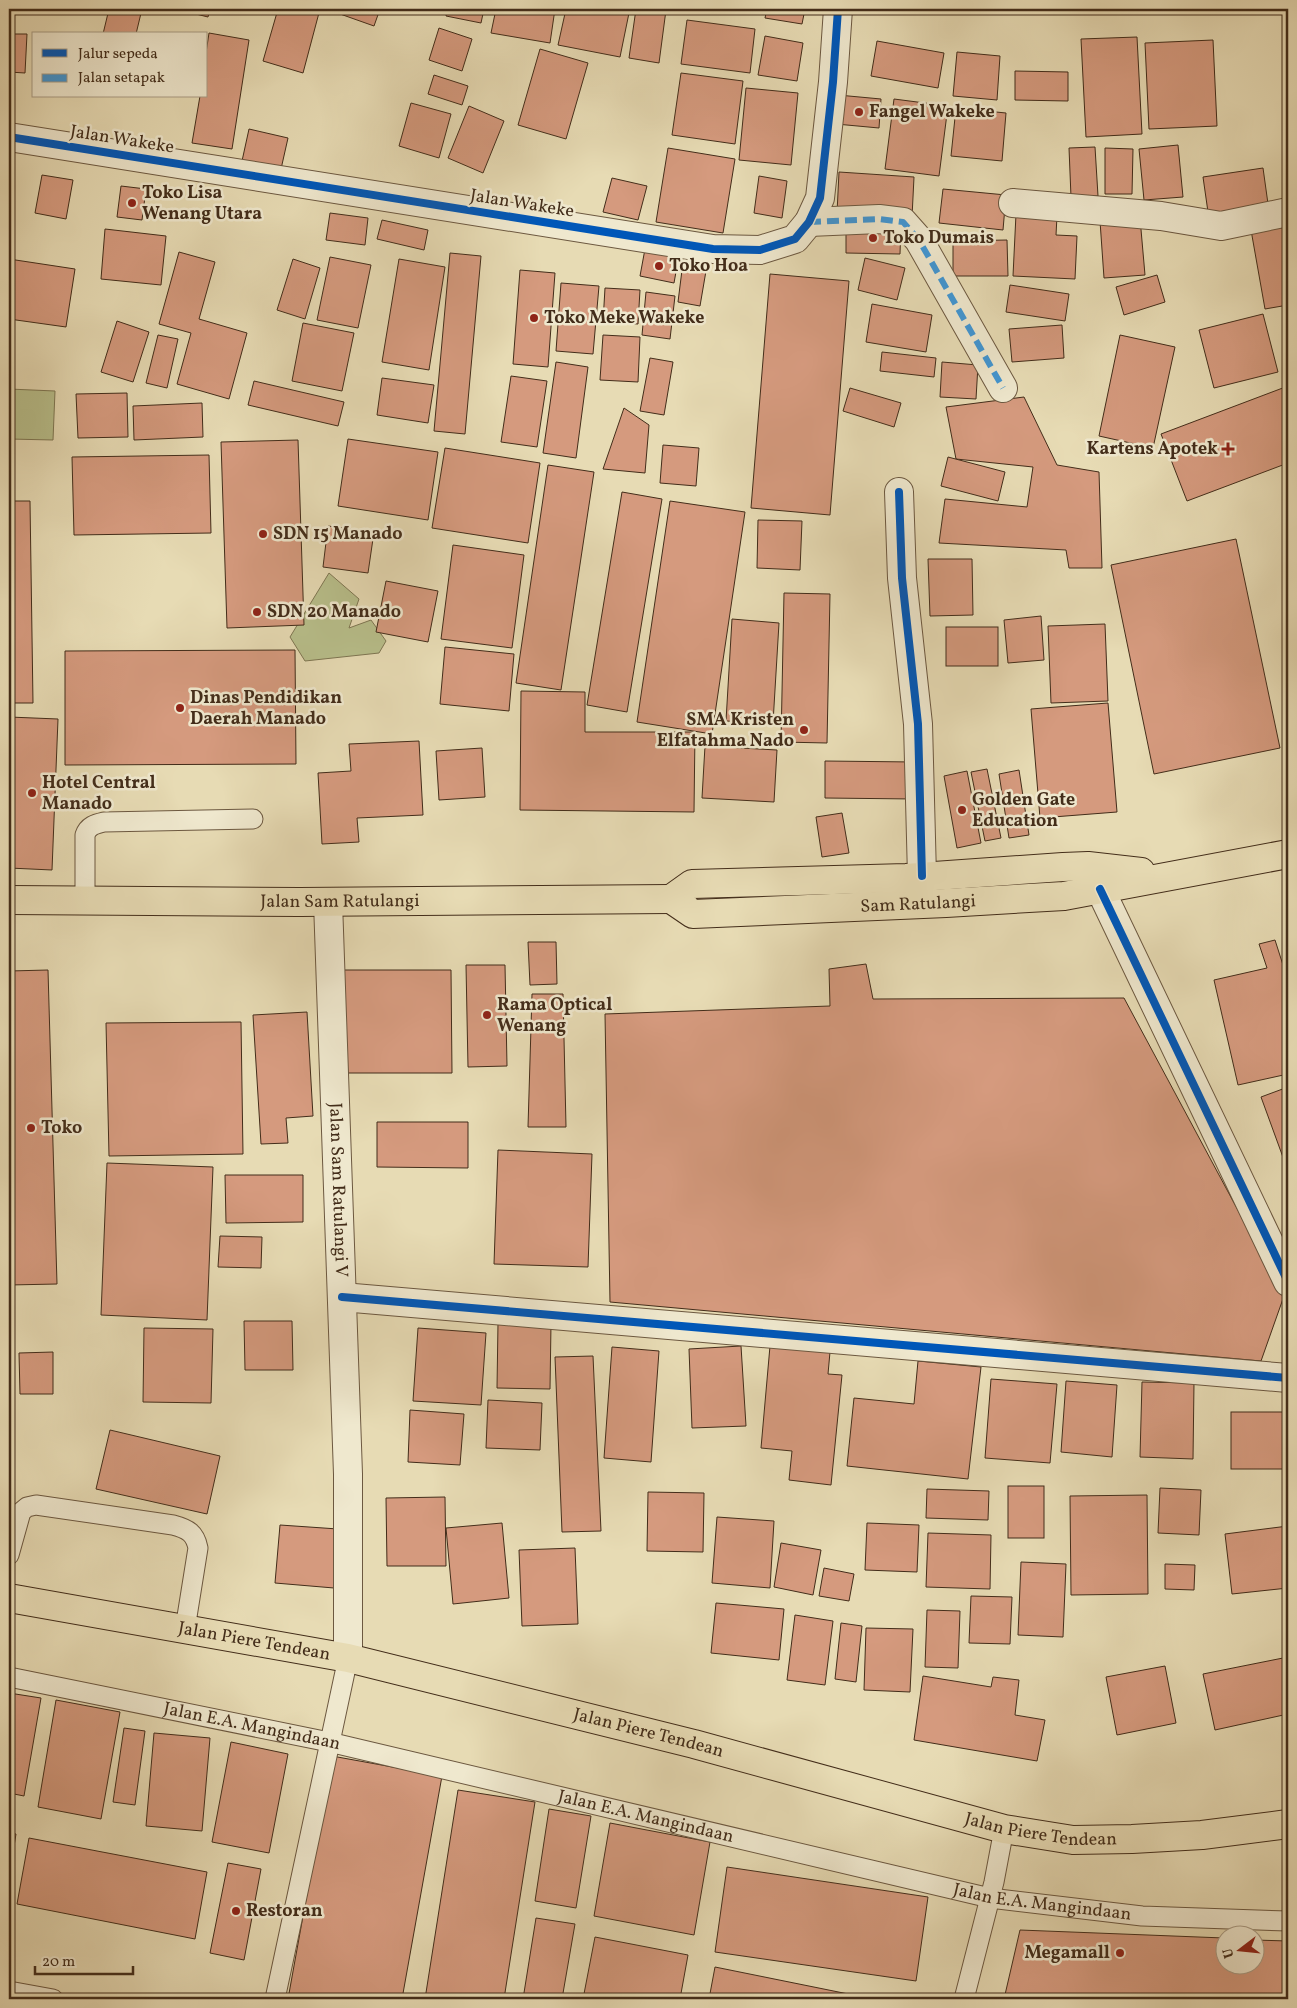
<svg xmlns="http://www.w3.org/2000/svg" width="1297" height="2008" viewBox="0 0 1297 2008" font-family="Vollkorn,serif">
<rect width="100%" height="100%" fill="#e7dbb4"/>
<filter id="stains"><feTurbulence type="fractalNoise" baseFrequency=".004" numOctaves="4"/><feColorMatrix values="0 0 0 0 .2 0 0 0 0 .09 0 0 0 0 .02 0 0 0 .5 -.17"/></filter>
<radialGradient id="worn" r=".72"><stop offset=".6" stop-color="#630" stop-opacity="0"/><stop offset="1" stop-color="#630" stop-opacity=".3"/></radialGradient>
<g fill="#b8bf8b" stroke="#7e7652">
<polygon points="9,389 55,391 53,440 9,439"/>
<polygon points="329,573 359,599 349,628 371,620 386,641 379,653 305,661 290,637"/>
</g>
<g fill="#d59a7e" stroke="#432d1a">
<polygon points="109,9 142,9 136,34 103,34"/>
<polygon points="176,9 210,9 208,17"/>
<polygon points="278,9 320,9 303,73 263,61"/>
<polygon points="326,9 380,9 374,26"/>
<polygon points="447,9 484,9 481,23 446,16"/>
<polygon points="496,9 555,9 550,43 491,33"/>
<polygon points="566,9 608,9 629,13 620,57 558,45"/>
<polygon points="636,9 666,10 659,63 629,58"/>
<polygon points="666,9 700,9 700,13"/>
<polygon points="767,9 805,9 802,24 765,18"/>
<polygon points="935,9 1001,9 1001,13"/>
<polygon points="687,20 755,29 750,73 681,64"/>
<polygon points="439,28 472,39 462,71 429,60"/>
<polygon points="209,33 249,40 232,149 192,143 200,96 206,96 206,53"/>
<polygon points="9,34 27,34 25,73 9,72"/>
<polygon points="765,36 803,43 797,81 758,75"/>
<polygon points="1137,37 1142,134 1086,137 1081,39"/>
<polygon points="1213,40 1217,126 1149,129 1145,43"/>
<polygon points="877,41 944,53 938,88 871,76"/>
<polygon points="540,49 588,63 566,139 518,125"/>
<polygon points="957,52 1000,56 997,100 953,96"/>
<polygon points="1015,71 1068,72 1068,101 1015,100"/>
<polygon points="681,73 743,81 735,144 672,135"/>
<polygon points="434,75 468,86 462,105 428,94"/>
<polygon points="746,88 798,93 791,165 739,160"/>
<polygon points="838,95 881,99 879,128 836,124"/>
<polygon points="894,99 948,106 939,176 885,169"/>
<polygon points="411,103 451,114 439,158 399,146"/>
<polygon points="469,106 504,121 483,173 448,158"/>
<polygon points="956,108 1006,113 1002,161 951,156"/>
<polygon points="249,129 288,138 281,169 242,161"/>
<polygon points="1178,145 1183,197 1144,200 1139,149"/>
<polygon points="1095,147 1098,196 1071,197 1069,148"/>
<polygon points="668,148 735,159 723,233 656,222"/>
<polygon points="1105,148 1133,149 1132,194 1105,194"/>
<polygon points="1263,168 1269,211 1209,219 1203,177"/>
<polygon points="839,172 914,177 912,217 837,213"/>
<polygon points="42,175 73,180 66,219 35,213"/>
<polygon points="759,176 787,181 782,218 754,213"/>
<polygon points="612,178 647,186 638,220 603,212"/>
<polygon points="121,186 146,189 142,220 117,217"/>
<polygon points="943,189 1006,195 1003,230 939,223"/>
<polygon points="330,213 368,218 365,245 326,240"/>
<polygon points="1016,214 1057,216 1056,235 1077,236 1075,279 1013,276"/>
<polygon points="1140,218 1145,275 1104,278 1100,221"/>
<polygon points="382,220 428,230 424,250 377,239"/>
<polygon points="846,223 901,224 900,254 846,253"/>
<polygon points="1287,223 1288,305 1265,309 1251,230"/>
<polygon points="105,229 166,236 161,285 101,279"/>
<polygon points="1007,240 1008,276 953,276 953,241"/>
<polygon points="645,249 679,255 674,283 640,276"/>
<polygon points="179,252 215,262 199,319 247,333 229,399 177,384 191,333 159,324"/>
<polygon points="450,253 481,256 465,434 434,431"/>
<polygon points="330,257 371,265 358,328 317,320"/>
<polygon points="865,258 905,268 897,300 858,290"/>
<polygon points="9,259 75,269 66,327 9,319"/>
<polygon points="293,259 320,268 305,319 277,310"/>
<polygon points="399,259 445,267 429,370 382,362"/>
<polygon points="683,262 707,265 700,306 678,302"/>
<polygon points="520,270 555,273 548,367 513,364"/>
<polygon points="770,274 849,281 830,515 751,508"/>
<polygon points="1157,275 1165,302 1124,315 1116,287"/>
<polygon points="561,283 599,286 593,354 556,351"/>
<polygon points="1010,285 1069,294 1065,321 1006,312"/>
<polygon points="605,288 640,290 638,324 603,322"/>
<polygon points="646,292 675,296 670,339 642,335"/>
<polygon points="872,304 932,315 926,352 866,342"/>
<polygon points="1263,314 1278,372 1214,388 1199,330"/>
<polygon points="117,321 149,332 133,382 101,372"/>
<polygon points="303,323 354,333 342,391 292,381"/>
<polygon points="1062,325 1064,358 1012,362 1009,329"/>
<polygon points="158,335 178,339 167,388 146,383"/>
<polygon points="603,335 640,337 638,382 600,380"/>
<polygon points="1120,335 1175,347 1153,448 1099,436"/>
<polygon points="882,352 936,358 934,377 880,371"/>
<polygon points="650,358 673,362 664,415 640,411"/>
<polygon points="556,362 588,367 576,458 543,453"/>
<polygon points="942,362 978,365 976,399 940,397"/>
<polygon points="511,376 547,381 537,447 501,442"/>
<polygon points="382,378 434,385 428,423 377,415"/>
<polygon points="254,381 344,402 338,426 248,405"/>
<polygon points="1288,386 1288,463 1187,501 1161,434"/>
<polygon points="850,388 901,403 894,427 843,411"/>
<polygon points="127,393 128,437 78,438 76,394"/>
<polygon points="1024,397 1057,465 1099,472 1102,568 1069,568 1066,550 939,543 945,499 1027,507 1033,467 956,459 946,407"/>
<polygon points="202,403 203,437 134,440 133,406"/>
<polygon points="624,408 649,425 645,473 603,469"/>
<polygon points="348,439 438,452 428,520 338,506"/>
<polygon points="298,440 304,625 227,628 221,442"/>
<polygon points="663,445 699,448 696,486 660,483"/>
<polygon points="445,448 540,463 528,543 432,528"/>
<polygon points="209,455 211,533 74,535 72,457"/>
<polygon points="948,457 1005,472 998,501 941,486"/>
<polygon points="548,465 594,472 561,690 516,683"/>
<polygon points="622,492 662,499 627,712 587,705"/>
<polygon points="9,501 30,501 33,703 9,703"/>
<polygon points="670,501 745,512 712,734 637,722"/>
<polygon points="758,520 802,521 800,570 757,568"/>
<polygon points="328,526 374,532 368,573 323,567"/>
<polygon points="1236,539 1280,748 1154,774 1111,565"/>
<polygon points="453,545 524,555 512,648 441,639"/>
<polygon points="928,559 972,559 973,615 930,616"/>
<polygon points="386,581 438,591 428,642 376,632"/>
<polygon points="784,593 830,594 827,743 781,742"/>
<polygon points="1041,616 1044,660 1008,663 1004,620"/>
<polygon points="732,619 779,623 773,723 726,721"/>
<polygon points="1105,624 1108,701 1051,703 1048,626"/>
<rect x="946" y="627" width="52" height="39"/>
<polygon points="445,647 514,654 509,711 440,704"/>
<polygon points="295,650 296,764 65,765 65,651"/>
<polygon points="521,691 585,692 585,732 695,732 694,812 520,810"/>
<polygon points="1108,703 1117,812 1040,818 1031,709"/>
<polygon points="9,717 58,719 52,870 9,868"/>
<polygon points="419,741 423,815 357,818 359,842 322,844 318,773 351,771 349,744"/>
<polygon points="705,746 777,750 774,802 702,798"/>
<polygon points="482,748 485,797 439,800 436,751"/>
<polygon points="825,761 914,762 914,799 825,798"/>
<polygon points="987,769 1001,838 985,841 971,772"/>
<polygon points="1019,770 1029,835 1009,838 999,774"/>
<polygon points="967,771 981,843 957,848 944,776"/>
<polygon points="842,813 849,853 822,857 816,817"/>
<polygon points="1275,940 1283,965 1288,963 1288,1074 1238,1085 1214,980 1267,968 1259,944"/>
<polygon points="528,942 556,942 557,984 530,985"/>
<polygon points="866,964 873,999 1124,998 1284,1296 1261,1361 610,1302 605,1014 830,1006 829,969"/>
<polygon points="466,965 505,965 507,1066 468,1067"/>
<polygon points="48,970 57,1284 9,1285 9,971"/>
<polygon points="344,970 451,970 452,1073 345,1073"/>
<polygon points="532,994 563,994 566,1127 528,1127"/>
<polygon points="307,1012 313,1116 286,1118 288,1143 261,1144 253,1015"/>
<polygon points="241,1022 243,1154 109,1156 106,1023"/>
<polygon points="1288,1087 1288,1171 1261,1097"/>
<polygon points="377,1122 468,1122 468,1168 377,1167"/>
<polygon points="498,1150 592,1154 588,1267 494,1264"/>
<polygon points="107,1163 213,1167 207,1320 101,1315"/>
<polygon points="225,1175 303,1175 303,1222 226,1223"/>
<polygon points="220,1236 262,1237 261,1268 218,1267"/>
<polygon points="244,1321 292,1321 293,1370 245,1370"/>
<polygon points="498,1323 551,1324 550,1389 497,1388"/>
<polygon points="144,1328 213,1329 211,1403 143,1402"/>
<polygon points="418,1328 486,1333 481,1405 413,1401"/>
<polygon points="741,1346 746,1426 692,1428 689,1349"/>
<polygon points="770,1346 830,1352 828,1374 842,1375 831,1485 789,1480 792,1451 761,1448"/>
<polygon points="612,1347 659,1351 651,1462 604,1458"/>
<polygon points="53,1352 53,1394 20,1394 19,1353"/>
<polygon points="593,1356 601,1531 562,1532 555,1357"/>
<polygon points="918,1361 981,1367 968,1479 847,1466 854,1398 914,1404"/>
<polygon points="991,1379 1057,1384 1050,1463 985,1458"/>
<polygon points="1066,1381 1117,1385 1112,1457 1061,1452"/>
<polygon points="1142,1382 1194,1383 1193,1459 1140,1457"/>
<polygon points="488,1400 542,1403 540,1450 486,1448"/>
<polygon points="410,1410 464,1414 460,1465 408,1462"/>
<rect x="1231" y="1412" width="57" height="57"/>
<polygon points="110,1430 220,1456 207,1514 96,1489"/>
<rect x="1008" y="1486" width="36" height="52"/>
<polygon points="1160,1488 1201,1490 1199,1535 1158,1533"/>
<polygon points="927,1489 989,1491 988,1520 926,1518"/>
<polygon points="648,1492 704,1493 703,1552 647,1551"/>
<polygon points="1147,1495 1148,1594 1071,1595 1070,1496"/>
<polygon points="445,1497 446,1566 387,1566 386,1498"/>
<polygon points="717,1517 774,1521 770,1588 712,1583"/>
<polygon points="502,1523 509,1598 453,1604 446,1528"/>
<polygon points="867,1523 919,1525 917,1572 865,1570"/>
<polygon points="280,1525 338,1529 334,1588 275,1583"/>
<polygon points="1288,1526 1288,1588 1232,1594 1225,1534"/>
<polygon points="928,1533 991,1535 990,1589 926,1587"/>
<polygon points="781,1543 821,1550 813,1595 774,1587"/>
<polygon points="575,1548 578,1624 522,1626 519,1550"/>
<polygon points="1021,1562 1066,1564 1063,1637 1018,1635"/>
<polygon points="1165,1564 1195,1565 1194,1590 1165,1589"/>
<polygon points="824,1568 854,1574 849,1601 819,1596"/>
<polygon points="971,1596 1012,1597 1010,1644 969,1643"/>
<polygon points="716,1603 784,1609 779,1660 711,1653"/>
<polygon points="927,1610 960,1611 958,1668 925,1667"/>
<polygon points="795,1615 833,1621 825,1685 787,1680"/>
<polygon points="841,1623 862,1626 856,1682 835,1679"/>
<polygon points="866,1628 913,1629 910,1692 864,1690"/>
<polygon points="1283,1658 1288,1682 1288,1714 1215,1730 1203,1674"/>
<polygon points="1165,1666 1176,1723 1117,1735 1106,1677"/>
<polygon points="923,1676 991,1687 993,1677 1019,1680 1015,1715 1045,1720 1037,1761 914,1740"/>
<polygon points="9,1693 41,1698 24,1796 9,1793"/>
<polygon points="56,1700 120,1712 101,1819 38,1807"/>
<polygon points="124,1728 145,1731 135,1805 113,1802"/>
<polygon points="154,1733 210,1738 202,1831 146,1826"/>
<polygon points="231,1742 288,1754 269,1853 212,1842"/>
<polygon points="332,1756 442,1776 402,1999 288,1999"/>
<polygon points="458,1790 535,1802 504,1999 425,1999"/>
<polygon points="549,1809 591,1816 576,1908 535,1901"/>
<polygon points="610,1823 710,1842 694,1935 594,1916"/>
<polygon points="9,1833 16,1834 9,1877"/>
<polygon points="29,1838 207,1872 195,1939 17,1904"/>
<polygon points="228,1863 261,1869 244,1960 210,1953"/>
<polygon points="727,1867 928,1897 916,1981 715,1952"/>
<polygon points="536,1918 575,1924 562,1999 523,1999"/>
<polygon points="1020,1930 1224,1938 1224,1966 1254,1966 1254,1940 1288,1941 1288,1999 1004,1999"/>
<polygon points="595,1937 688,1955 680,1999 583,1999"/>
<polygon points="715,1967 873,1999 709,1999"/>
</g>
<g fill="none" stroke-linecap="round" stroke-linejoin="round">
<g stroke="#6c5840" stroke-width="21">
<g id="service">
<path d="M85,901V835C88,826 95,824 104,822L253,819"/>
<path d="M9,1555L21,1512L27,1507L36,1505L173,1525C188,1529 195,1533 198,1548L185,1629"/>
<path id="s1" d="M9,1677L329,1742L990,1898L1142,1916L1288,1921"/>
<polyline points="9,1991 53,1999"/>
<polyline points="275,1999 348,1658"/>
<polyline points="964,1999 994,1882 1004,1829"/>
</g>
</g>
<g stroke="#6c5840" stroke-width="30">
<g id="minor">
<polyline points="9,137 713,249 760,250 795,239 809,222 820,198 833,82 838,9"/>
<polyline points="1013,203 1161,216 1221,226 1288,212"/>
<polyline points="809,222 879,219 903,222 919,240 1003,388"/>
<polyline points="899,492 902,578 918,724 922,876"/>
<polyline points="1100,889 1288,1282"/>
<path id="s2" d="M328,902L348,1474V1658"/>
<polyline points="342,1297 1288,1378"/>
</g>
</g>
<g stroke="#432d1a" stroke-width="30">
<g id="primary">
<path id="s3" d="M671,899L693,914L946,903L1064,896L1288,854"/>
<polyline points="671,899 692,884 906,878 1063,867 1088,866 1141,872"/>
<path id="s4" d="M9,900L300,902L671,899"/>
</g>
</g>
<g stroke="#432d1a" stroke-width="30">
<g id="trunk">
<path id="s5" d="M9,1598L348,1658L694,1744L1004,1829L1073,1840L1132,1839L1202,1835L1288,1824"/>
</g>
</g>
<use href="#service" stroke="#efe8ce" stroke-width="19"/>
<use href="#minor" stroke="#efe8ce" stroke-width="28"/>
<use href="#primary" stroke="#e7dbb4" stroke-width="28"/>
<use href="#trunk" stroke="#e7dbb4" stroke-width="28"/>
<polyline stroke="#4096d4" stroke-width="6" stroke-dasharray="12 6" stroke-linecap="butt" points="809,222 879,219 903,222 919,240 1003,388"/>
<g stroke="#efe8ce" stroke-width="11">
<g id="cycleway">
<polyline points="9,137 713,249 760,250 795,239 809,222 820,198 833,82 838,9"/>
<polyline points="899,492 902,578 918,724 922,876"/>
<polyline points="1100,889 1288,1282"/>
<polyline points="342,1297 1288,1378"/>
</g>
</g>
<use href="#cycleway" stroke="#0057b8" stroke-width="8"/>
</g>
<g fill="#8f2418" stroke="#efe8ce" stroke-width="2">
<circle cx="859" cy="112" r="5"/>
<circle cx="132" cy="203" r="5"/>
<circle cx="873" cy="238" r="5"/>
<circle cx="659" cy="266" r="5"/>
<circle cx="534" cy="318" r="5"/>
<path d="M1225.5 441.5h5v5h5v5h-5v5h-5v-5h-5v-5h5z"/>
<circle cx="263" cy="534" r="5"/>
<circle cx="257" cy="612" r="5"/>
<circle cx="180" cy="708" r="5"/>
<circle cx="804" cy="730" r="5"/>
<circle cx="32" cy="793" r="5"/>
<circle cx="962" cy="810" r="5"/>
<circle cx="487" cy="1015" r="5"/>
<circle cx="31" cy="1128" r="5"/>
<circle cx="236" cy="1911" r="5"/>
<circle cx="1120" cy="1953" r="5"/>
</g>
<g text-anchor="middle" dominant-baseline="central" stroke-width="5" stroke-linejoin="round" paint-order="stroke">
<g font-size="18" font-weight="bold" fill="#432d1a" stroke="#efe8ce" text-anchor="start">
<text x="869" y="112">Fangel Wakeke</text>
<text x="142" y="193">Toko Lisa<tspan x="142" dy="21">Wenang Utara</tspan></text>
<text x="883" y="238">Toko Dumais</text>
<text x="669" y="266">Toko Hoa</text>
<text x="544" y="318">Toko Meke Wakeke</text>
<text x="1218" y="449" text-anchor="end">Kartens Apotek</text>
<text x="273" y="534">SDN 15 Manado</text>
<text x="267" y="612">SDN 20 Manado</text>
<text x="190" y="698">Dinas Pendidikan<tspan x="190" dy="21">Daerah Manado</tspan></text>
<text x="794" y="720" text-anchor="end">SMA Kristen<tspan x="794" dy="21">Elfatahma Nado</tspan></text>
<text x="42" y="783">Hotel Central<tspan x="42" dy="21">Manado</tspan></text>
<text x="972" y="800">Golden Gate<tspan x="972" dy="21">Education</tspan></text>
<text x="497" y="1005">Rama Optical<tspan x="497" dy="21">Wenang</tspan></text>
<text x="41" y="1128">Toko</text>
<text x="246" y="1911">Restoran</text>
<text x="1110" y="1953" text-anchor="end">Megamall</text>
</g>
<g font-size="18" fill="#432d1a" stroke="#efe8ce">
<text transform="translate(122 140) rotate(9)">Jalan Wakeke</text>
<text transform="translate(522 204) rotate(9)">Jalan Wakeke</text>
<text stroke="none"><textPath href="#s4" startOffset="331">Jalan Sam Ratulangi</textPath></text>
<text stroke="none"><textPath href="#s3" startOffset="252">Sam Ratulangi</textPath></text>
<text stroke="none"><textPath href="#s2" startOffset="288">Jalan Sam Ratulangi V</textPath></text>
<text stroke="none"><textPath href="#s5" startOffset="249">Jalan Piere Tendean</textPath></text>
<text stroke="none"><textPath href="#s1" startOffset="248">Jalan E.A. Mangindaan</textPath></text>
<text stroke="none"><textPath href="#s5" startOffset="654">Jalan Piere Tendean</textPath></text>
<text stroke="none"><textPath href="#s1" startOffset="652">Jalan E.A. Mangindaan</textPath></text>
<text stroke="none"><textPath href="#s5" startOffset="1059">Jalan Piere Tendean</textPath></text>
<text stroke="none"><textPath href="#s1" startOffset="1058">Jalan E.A. Mangindaan</textPath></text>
</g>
</g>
<rect width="1297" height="2008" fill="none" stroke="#e7dbb4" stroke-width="30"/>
<rect x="10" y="10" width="1277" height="1988" fill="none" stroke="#432d1a" stroke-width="2.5"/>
<rect x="15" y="15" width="1267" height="1978" fill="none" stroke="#432d1a"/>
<rect x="32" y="32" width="175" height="65" fill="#efe8ce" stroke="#aa9d86"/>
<rect x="42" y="49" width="25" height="8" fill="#0057b8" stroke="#aa9d86"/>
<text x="78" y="58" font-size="15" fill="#432d1a">Jalur sepeda</text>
<rect x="42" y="74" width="25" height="8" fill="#4096d4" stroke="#aa9d86"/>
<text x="78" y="82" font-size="15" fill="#432d1a">Jalan setapak</text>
<g transform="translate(1240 1950) rotate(254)"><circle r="24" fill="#efe8ce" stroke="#aa9d86"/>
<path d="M0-4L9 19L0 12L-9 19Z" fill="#8f2418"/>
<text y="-8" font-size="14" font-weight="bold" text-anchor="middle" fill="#432d1a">U</text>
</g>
<path d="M35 1966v8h98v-8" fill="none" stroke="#432d1a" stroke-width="2.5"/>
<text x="42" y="1966" font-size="15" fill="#432d1a" stroke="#efe8ce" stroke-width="4" paint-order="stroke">20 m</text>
<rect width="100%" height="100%" filter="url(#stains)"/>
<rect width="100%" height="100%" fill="url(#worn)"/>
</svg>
